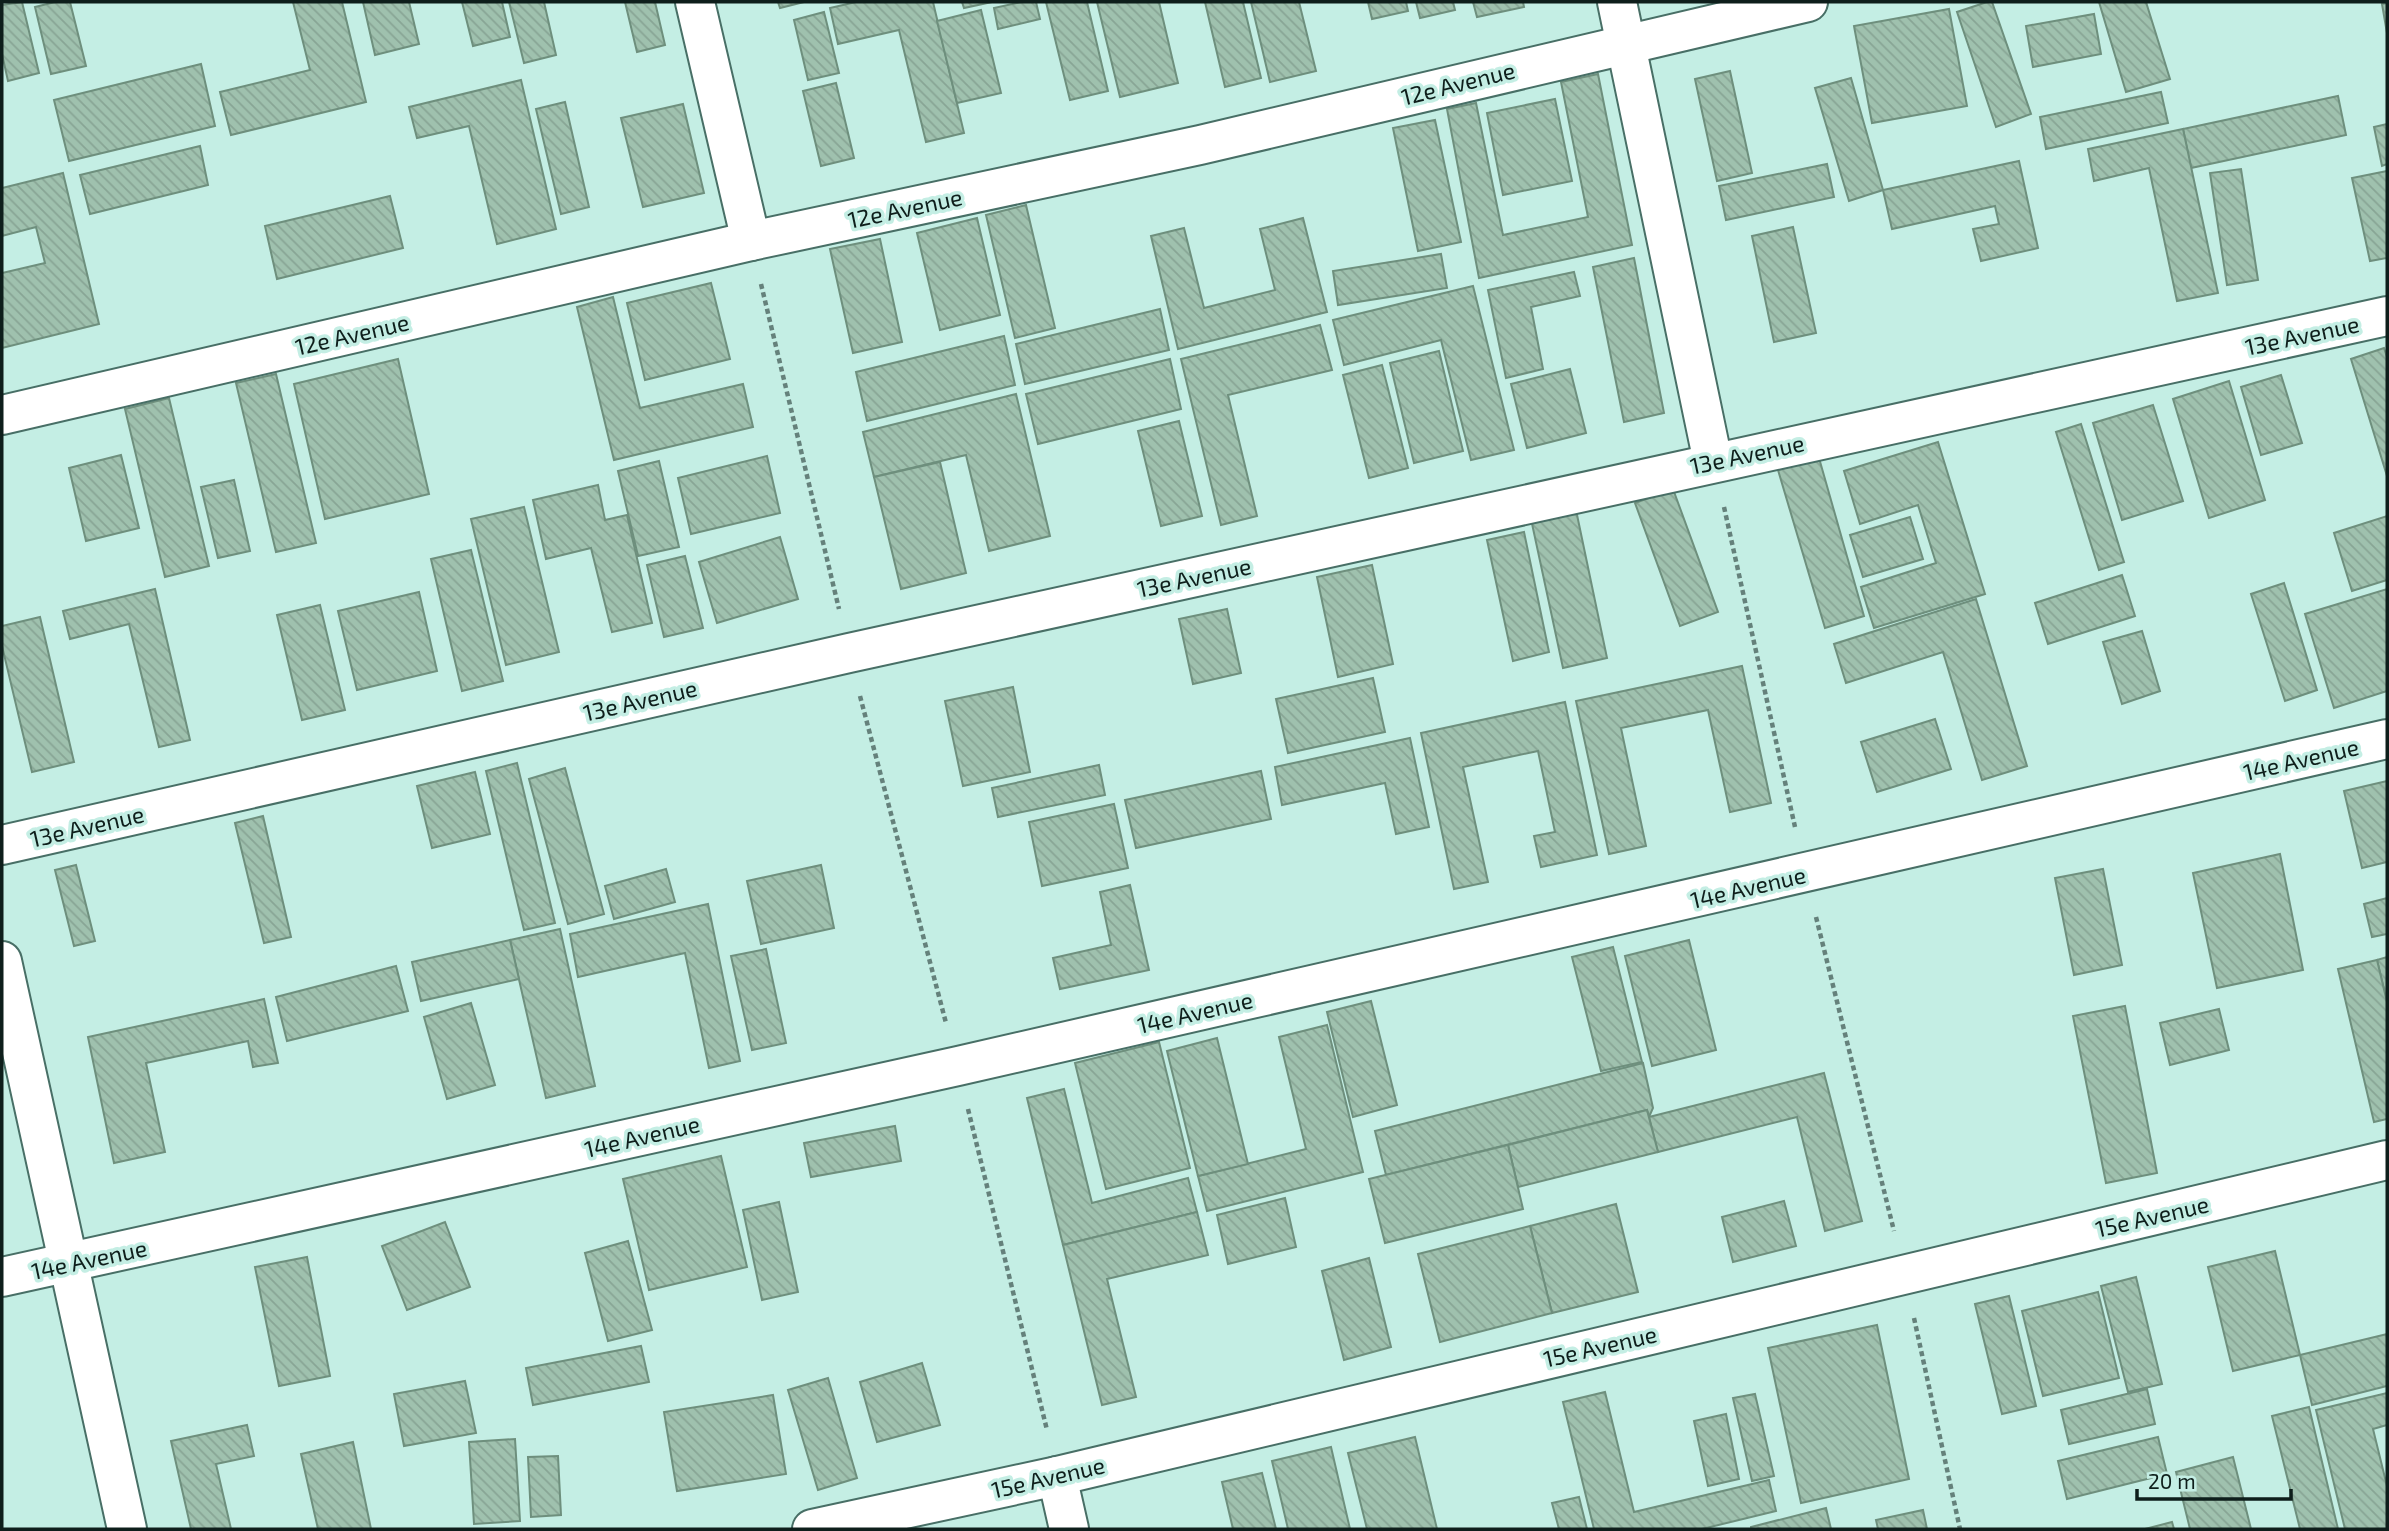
<svg xmlns="http://www.w3.org/2000/svg" width="2389" height="1531" viewBox="0 0 2389 1531" font-family="'Exo 2',sans-serif">
<defs>
<pattern id="building-back-hatch" width="6" height="6" patternUnits="userSpaceOnUse" patternTransform="scale(1.75)"><rect width="6" height="6" fill="#9fc1ae"/><path d="M-1 5l2 2M0 0l6 6M5-1l2 2" fill="none" stroke="#88a595"/></pattern>
</defs>
<rect width="100%" height="100%" fill="#c4eee4"/>
<g fill="url(#building-back-hatch)" stroke="#6e8f7d" stroke-width="2">
<polygon points="22,2 39,73 8,81 2,54 2,5"/>
<polygon points="55,2 70,2 86,66 51,74 35,7"/>
<polygon points="293,2 342,2 366,102 231,135 220,92 310,70"/>
<polygon points="363,2 409,2 419,44 375,55"/>
<polygon points="462,2 502,2 510,37 473,46"/>
<polygon points="509,2 544,2 556,55 524,63"/>
<polygon points="625,2 655,2 665,45 637,52"/>
<polygon points="778,2 804,2 780,8"/>
<polygon points="856,2 933,2 964,133 926,142 899,30 838,44 830,8"/>
<polygon points="962,2 992,2 964,8"/>
<polygon points="1021,2 1036,2 1040,19 998,29 994,8"/>
<polygon points="1046,2 1087,2 1108,91 1070,100"/>
<polygon points="1097,2 1159,2 1178,83 1120,97"/>
<polygon points="1205,2 1243,2 1261,78 1225,87"/>
<polygon points="1251,2 1299,2 1316,71 1270,82"/>
<polygon points="1368,2 1406,2 1408,11 1372,19"/>
<polygon points="1416,2 1453,2 1455,10 1420,18"/>
<polygon points="1473,2 1523,2 1524,7 1477,17"/>
<polygon points="1987,2 1992,2 2031,114 1996,127 1957,12"/>
<polygon points="2099,2 2146,2 2170,79 2126,92"/>
<polygon points="2387,3 2387,33 2382,4"/>
<polygon points="1949,9 1967,106 1872,123 1854,26"/>
<polygon points="981,10 1001,93 957,103 937,21"/>
<polygon points="824,12 839,73 808,80 794,20"/>
<polygon points="2094,14 2101,54 2033,67 2026,26"/>
<polygon points="201,64 215,126 69,161 54,100"/>
<polygon points="1730,71 1752,173 1717,181 1695,79"/>
<polygon points="1598,74 1632,245 1479,278 1447,109 1476,103 1503,235 1588,217 1561,82"/>
<polygon points="1851,78 1883,190 1849,201 1815,88"/>
<polygon points="521,80 556,229 497,244 469,126 417,138 409,107"/>
<polygon points="836,83 854,158 821,166 803,91"/>
<polygon points="2161,92 2168,123 2046,149 2040,117"/>
<polygon points="2338,96 2346,135 2191,168 2183,129"/>
<polygon points="1555,99 1572,181 1503,195 1487,113"/>
<polygon points="565,102 589,207 561,214 536,109"/>
<polygon points="683,104 704,193 643,207 621,118"/>
<polygon points="1435,120 1461,242 1418,251 1393,128"/>
<polygon points="2387,124 2387,164 2382,166 2374,127"/>
<polygon points="2183,129 2218,293 2177,301 2149,168 2094,181 2088,149"/>
<polygon points="200,146 208,185 90,214 80,175"/>
<polygon points="2019,161 2038,248 1981,261 1973,229 1999,224 1995,206 1892,229 1883,190"/>
<polygon points="1827,164 1834,197 1726,220 1719,186"/>
<polygon points="2241,169 2258,280 2227,285 2210,173"/>
<polygon points="2387,171 2387,258 2370,261 2352,178"/>
<polygon points="63,173 99,324 2,348 2,273 45,263 36,227 2,236 2,188"/>
<polygon points="390,196 403,248 277,279 265,226"/>
<polygon points="1026,205 1055,328 1015,338 986,215"/>
<polygon points="977,218 1000,315 940,330 917,233"/>
<polygon points="1303,218 1327,312 1178,349 1151,236 1184,228 1204,308 1275,290 1260,229"/>
<polygon points="1793,227 1816,333 1774,342 1752,236"/>
<polygon points="880,239 902,342 853,353 830,249"/>
<polygon points="1441,254 1447,288 1338,305 1333,271"/>
<polygon points="1634,258 1664,413 1624,422 1593,267"/>
<polygon points="1574,272 1580,296 1531,307 1543,369 1506,378 1488,290"/>
<polygon points="711,283 730,359 645,380 627,303"/>
<polygon points="1473,286 1514,450 1471,460 1441,340 1344,365 1333,320"/>
<polygon points="613,297 640,408 743,384 753,427 614,460 577,307"/>
<polygon points="1160,309 1169,350 1025,384 1016,344"/>
<polygon points="1320,325 1332,370 1228,395 1257,516 1221,525 1181,359"/>
<polygon points="1004,336 1015,385 867,421 856,372"/>
<polygon points="2384,348 2387,357 2387,476 2351,359"/>
<polygon points="1439,351 1463,451 1414,463 1390,363"/>
<polygon points="398,359 429,494 325,519 294,384"/>
<polygon points="1170,359 1181,409 1038,444 1026,394"/>
<polygon points="1382,365 1408,468 1369,478 1343,375"/>
<polygon points="1570,369 1586,433 1527,448 1511,384"/>
<polygon points="276,374 316,543 276,552 236,383"/>
<polygon points="2281,375 2302,443 2261,455 2241,387"/>
<polygon points="2229,381 2265,500 2209,518 2173,399"/>
<polygon points="1016,394 1050,536 989,551 966,455 874,477 863,432"/>
<polygon points="169,398 209,566 165,577 125,409"/>
<polygon points="2153,405 2183,501 2122,520 2093,423"/>
<polygon points="1179,421 1202,516 1161,526 1138,431"/>
<polygon points="2081,424 2124,562 2099,570 2056,432"/>
<polygon points="1938,442 1985,594 1874,628 1861,587 1936,563 1918,505 1860,524 1844,471"/>
<polygon points="121,455 139,528 86,541 69,468"/>
<polygon points="767,456 780,513 691,534 678,478"/>
<polygon points="1819,458 1864,616 1825,628 1778,470"/>
<polygon points="659,461 679,547 638,556 618,471"/>
<polygon points="940,462 966,573 901,589 874,477"/>
<polygon points="234,480 250,551 218,558 201,487"/>
<polygon points="598,485 605,520 627,515 652,623 612,632 591,548 546,559 533,500"/>
<polygon points="1673,489 1718,612 1680,626 1635,503"/>
<polygon points="524,507 559,652 506,665 471,519"/>
<polygon points="1576,510 1607,658 1563,668 1531,519"/>
<polygon points="2387,516 2387,580 2352,591 2334,533"/>
<polygon points="1910,517 1923,559 1863,577 1850,535"/>
<polygon points="1524,532 1549,652 1513,661 1487,540"/>
<polygon points="780,537 798,599 717,623 699,562"/>
<polygon points="471,550 503,681 462,691 431,559"/>
<polygon points="685,556 703,628 664,637 647,565"/>
<polygon points="1372,565 1393,664 1338,677 1317,577"/>
<polygon points="2122,575 2135,616 2048,644 2035,603"/>
<polygon points="2284,583 2317,690 2285,701 2251,594"/>
<polygon points="155,589 190,740 159,747 129,624 70,639 63,611"/>
<polygon points="2387,589 2387,691 2334,708 2305,614"/>
<polygon points="419,592 437,671 357,690 338,611"/>
<polygon points="1976,599 2027,766 1982,780 1943,652 1846,683 1834,644"/>
<polygon points="320,605 345,710 302,720 277,615"/>
<polygon points="1227,609 1241,673 1193,684 1179,619"/>
<polygon points="40,617 74,762 32,772 2,646 2,626"/>
<polygon points="2142,631 2160,691 2122,704 2103,642"/>
<polygon points="1742,666 1771,803 1730,812 1708,710 1621,728 1646,846 1609,854 1576,701"/>
<polygon points="1373,678 1385,732 1288,753 1276,699"/>
<polygon points="1013,687 1030,772 963,786 945,701"/>
<polygon points="1565,702 1597,855 1541,867 1534,836 1555,832 1538,751 1463,767 1488,882 1454,889 1421,733"/>
<polygon points="1935,719 1951,769 1877,792 1861,742"/>
<polygon points="1410,738 1429,827 1396,834 1385,783 1282,805 1275,767"/>
<polygon points="517,763 555,923 524,930 486,771"/>
<polygon points="1099,765 1105,795 998,817 992,788"/>
<polygon points="565,768 604,914 568,924 529,779"/>
<polygon points="1261,771 1271,819 1136,848 1125,800"/>
<polygon points="475,772 490,834 432,848 417,786"/>
<polygon points="2387,781 2387,862 2362,868 2344,791"/>
<polygon points="1114,804 1128,868 1042,886 1029,822"/>
<polygon points="263,816 291,937 264,943 235,823"/>
<polygon points="2280,854 2303,970 2217,988 2193,873"/>
<polygon points="76,865 95,941 74,946 55,870"/>
<polygon points="821,865 834,928 761,944 747,881"/>
<polygon points="666,869 675,902 614,919 605,886"/>
<polygon points="2103,869 2122,965 2074,975 2055,878"/>
<polygon points="1130,885 1149,970 1060,989 1053,958 1111,945 1100,892"/>
<polygon points="2387,898 2387,934 2372,937 2364,904"/>
<polygon points="708,904 740,1061 709,1068 685,953 578,977 570,934"/>
<polygon points="560,929 595,1086 546,1098 510,940"/>
<polygon points="510,940 519,979 421,1001 412,962"/>
<polygon points="1689,940 1716,1050 1652,1066 1625,956"/>
<polygon points="1613,947 1642,1062 1601,1071 1572,957"/>
<polygon points="766,949 786,1043 752,1050 731,956"/>
<polygon points="2387,957 2387,1002 2377,960"/>
<polygon points="2377,960 2387,1002 2387,1119 2374,1122 2338,969"/>
<polygon points="396,966 408,1011 287,1041 276,997"/>
<polygon points="264,999 278,1063 253,1067 248,1041 146,1063 165,1152 114,1163 88,1037"/>
<polygon points="1371,1001 1397,1105 1353,1117 1327,1012"/>
<polygon points="471,1003 495,1085 447,1099 424,1017"/>
<polygon points="2125,1006 2157,1173 2106,1183 2073,1016"/>
<polygon points="2219,1009 2229,1050 2170,1065 2160,1023"/>
<polygon points="1327,1025 1363,1172 1207,1211 1198,1176 1306,1149 1279,1037"/>
<polygon points="1217,1038 1248,1164 1198,1176 1167,1051"/>
<polygon points="1159,1042 1190,1168 1106,1189 1075,1063"/>
<polygon points="1643,1063 1653,1108 1649,1117 1647,1110 1386,1175 1375,1131"/>
<polygon points="1824,1073 1862,1221 1825,1231 1797,1117 1658,1152 1649,1117"/>
<polygon points="1064,1089 1092,1203 1188,1178 1197,1212 1063,1245 1027,1098"/>
<polygon points="1647,1110 1658,1152 1518,1187 1508,1145"/>
<polygon points="895,1126 901,1161 811,1177 804,1143"/>
<polygon points="1508,1145 1523,1209 1385,1243 1369,1179"/>
<polygon points="721,1156 747,1267 649,1290 623,1179"/>
<polygon points="1285,1198 1296,1247 1228,1264 1217,1215"/>
<polygon points="1784,1201 1796,1246 1733,1262 1722,1217"/>
<polygon points="779,1202 798,1292 762,1300 743,1210"/>
<polygon points="1616,1204 1638,1292 1552,1313 1530,1226"/>
<polygon points="1197,1212 1208,1255 1107,1279 1136,1397 1102,1405 1063,1245"/>
<polygon points="445,1222 470,1287 407,1310 382,1246"/>
<polygon points="1530,1226 1552,1313 1440,1342 1418,1254"/>
<polygon points="628,1241 652,1330 608,1341 585,1253"/>
<polygon points="2275,1251 2300,1355 2233,1371 2208,1267"/>
<polygon points="307,1257 330,1376 279,1386 255,1267"/>
<polygon points="1369,1258 1391,1347 1344,1360 1322,1271"/>
<polygon points="2136,1277 2162,1384 2128,1392 2101,1286"/>
<polygon points="2098,1292 2119,1378 2043,1396 2022,1311"/>
<polygon points="2009,1296 2036,1406 2002,1414 1975,1304"/>
<polygon points="1877,1325 1909,1479 1801,1503 1768,1348"/>
<polygon points="2387,1334 2387,1386 2312,1405 2300,1355"/>
<polygon points="641,1346 649,1382 533,1405 526,1368"/>
<polygon points="922,1363 940,1425 877,1442 860,1382"/>
<polygon points="828,1378 857,1478 818,1490 788,1390"/>
<polygon points="465,1381 476,1433 404,1446 394,1394"/>
<polygon points="2147,1389 2155,1424 2069,1444 2061,1410"/>
<polygon points="1605,1392 1634,1512 1769,1480 1776,1511 1702,1529 1594,1529 1563,1402"/>
<polygon points="2387,1393 2387,1425 2373,1429 2387,1486 2387,1529 2345,1529 2316,1410"/>
<polygon points="1755,1394 1774,1476 1752,1481 1733,1398"/>
<polygon points="773,1395 786,1474 677,1491 664,1412"/>
<polygon points="2309,1407 2338,1529 2300,1529 2272,1416"/>
<polygon points="1726,1414 1739,1479 1708,1486 1694,1421"/>
<polygon points="247,1425 254,1456 216,1464 231,1529 191,1529 171,1441"/>
<polygon points="1415,1437 1437,1529 1367,1529 1348,1453"/>
<polygon points="2158,1437 2167,1474 2067,1499 2058,1461"/>
<polygon points="515,1439 520,1521 474,1524 469,1442"/>
<polygon points="353,1442 371,1529 318,1529 301,1454"/>
<polygon points="1331,1447 1350,1529 1288,1529 1272,1461"/>
<polygon points="558,1456 561,1515 531,1517 528,1457"/>
<polygon points="2233,1457 2251,1529 2190,1529 2176,1472"/>
<polygon points="1262,1473 1276,1529 1233,1529 1222,1482"/>
<polygon points="1579,1497 1587,1529 1556,1529 1559,1529 1552,1503"/>
<polygon points="1826,1508 1831,1529 1751,1529 1751,1527"/>
<polygon points="1923,1510 1927,1529 1878,1529 1876,1520"/>
<polygon points="2172,1522 2174,1529 2145,1529"/>
</g>
<g fill="none" stroke-linecap="round" stroke-linejoin="round">
<g stroke="#486f66" stroke-width="42">
<g id="street">
<polyline points="695,2 751,241"/>
<polyline points="1617,2 1713,462"/>
<polyline points="2,415 751,241 1200,145 1808,2"/>
<polyline points="2,845 849,653 2387,316"/>
<polyline points="2,961 127,1529"/>
<polyline points="2,1277 958,1066 2387,739"/>
<polyline points="1057,1476 1069,1529"/>
<polyline points="812,1529 1057,1476 2387,1160"/>
</g>
</g>
<g stroke="#65817b" stroke-width="4.5" stroke-dasharray="5 3.5" stroke-linecap="butt">
<polyline points="761,284 839,609"/>
<polyline points="1724,507 1795,827"/>
<polyline points="860,696 946,1023"/>
<polyline points="1816,917 1894,1231"/>
<polyline points="968,1109 1047,1430"/>
<polyline points="1914,1318 1960,1529"/>
</g>
<use href="#street" stroke="#fff" stroke-width="38"/>
</g>
<g text-anchor="middle" dominant-baseline="central" stroke-width="7" stroke-linejoin="round" paint-order="stroke">
<g font-size="23" fill="#0e1e1b" stroke="#c4eee4">
<text transform="translate(1458 83) rotate(-14)">12e Avenue</text>
<text transform="translate(905 208) rotate(-12)">12e Avenue</text>
<text transform="translate(352 334) rotate(-13)">12e Avenue</text>
<text transform="translate(2302 335) rotate(-12)">13e Avenue</text>
<text transform="translate(1747 454) rotate(-12)">13e Avenue</text>
<text transform="translate(1194 577) rotate(-12)">13e Avenue</text>
<text transform="translate(640 700) rotate(-13)">13e Avenue</text>
<text transform="translate(2301 759) rotate(-13)">14e Avenue</text>
<text transform="translate(87 826) rotate(-13)">13e Avenue</text>
<text transform="translate(1748 887) rotate(-13)">14e Avenue</text>
<text transform="translate(1195 1012) rotate(-13)">14e Avenue</text>
<text transform="translate(642 1136) rotate(-13)">14e Avenue</text>
<text transform="translate(2152 1216) rotate(-13)">15e Avenue</text>
<text transform="translate(89 1259) rotate(-12)">14e Avenue</text>
<text transform="translate(1600 1346) rotate(-13)">15e Avenue</text>
<text transform="translate(1048 1477) rotate(-13)">15e Avenue</text>
</g>
</g>
<rect width="2389" height="1531" fill="none" stroke="#0e1e1b" stroke-width="7"/>
<path d="M2137 1489v10h154v-10" fill="none" stroke="#0e1e1b" stroke-width="3.5"/>
<text x="2148" y="1489" font-size="21" fill="#0e1e1b" stroke="#c4eee4" stroke-width="5" paint-order="stroke">20 m</text>
</svg>
